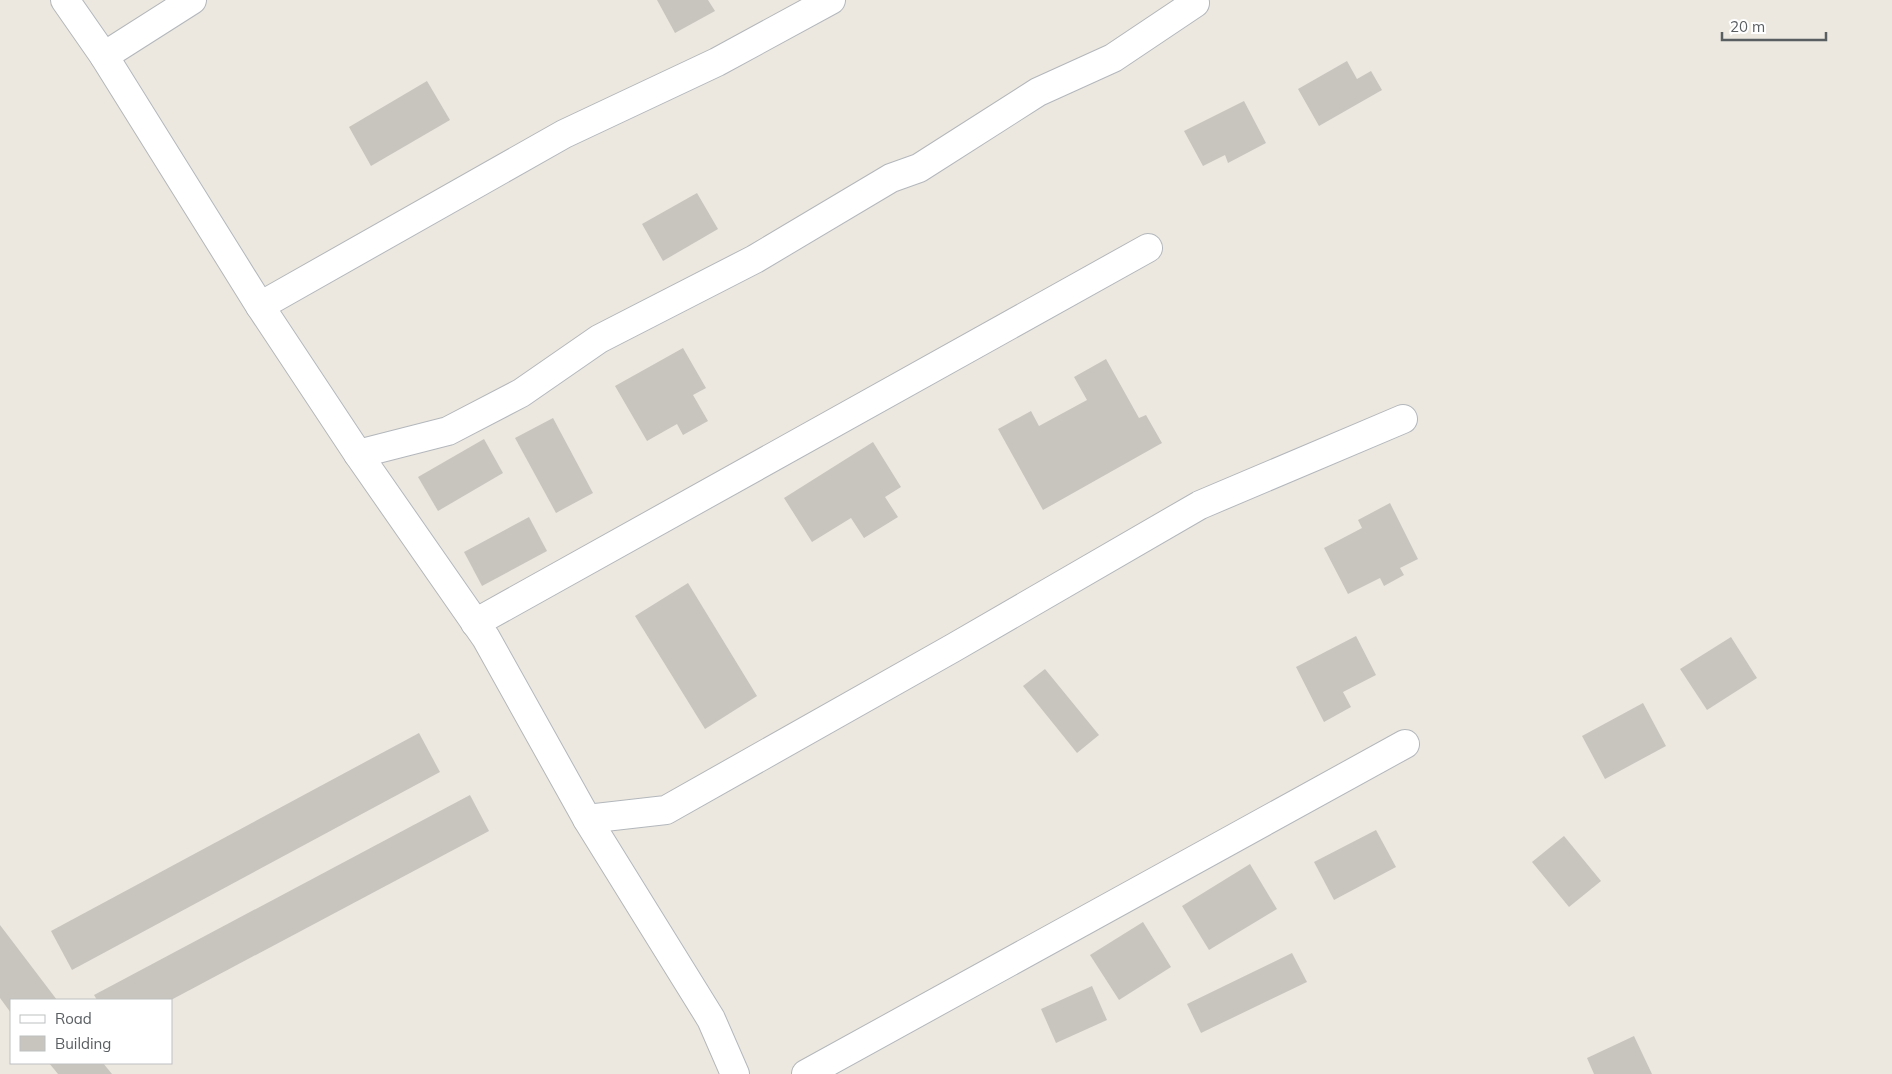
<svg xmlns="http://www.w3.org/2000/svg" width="1892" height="1074" viewBox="0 0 1892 1074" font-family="Mulish,sans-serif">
<rect width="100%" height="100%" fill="#ece8e0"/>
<g fill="#c8c5bf">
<polygon points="657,0 708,0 715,11 675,33"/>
<polygon points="1347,61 1357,79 1371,71 1382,90 1319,126 1298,89"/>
<polygon points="427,81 450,120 371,166 349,127"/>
<polygon points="1244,101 1266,143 1228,163 1225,155 1203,166 1184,131"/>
<polygon points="697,193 718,229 663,261 642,224"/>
<polygon points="683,348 706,388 693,395 708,421 683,435 677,424 647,441 615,386"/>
<polygon points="1106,359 1139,418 1146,415 1162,443 1043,510 998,429 1031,411 1039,426 1087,400 1074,377"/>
<polygon points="553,418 593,493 556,513 515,438"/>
<polygon points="484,439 503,473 438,511 418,477"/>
<polygon points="873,442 901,487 885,497 898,517 864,538 851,518 812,542 784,498"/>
<polygon points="1390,503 1418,559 1400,568 1404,575 1384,586 1380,578 1348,594 1324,548 1362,528 1358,520"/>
<polygon points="529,517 547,551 482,586 464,552"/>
<polygon points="688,583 757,696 705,729 635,616"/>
<polygon points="1356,636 1376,675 1343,692 1351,707 1324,722 1296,667"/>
<polygon points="1731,637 1757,678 1707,710 1680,669"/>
<polygon points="1045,669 1099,735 1077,753 1023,686"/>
<polygon points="1643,703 1666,746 1605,779 1582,736"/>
<polygon points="419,733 440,772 72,970 51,931"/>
<polygon points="470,795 489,831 171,1000 97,1000 94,995"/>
<polygon points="1376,830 1396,867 1334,900 1314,862"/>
<polygon points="1564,836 1601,881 1569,907 1532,862"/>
<polygon points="1250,864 1277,909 1209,950 1182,906"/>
<polygon points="1143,922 1171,967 1119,1000 1090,955"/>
<polygon points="0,925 57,1000 11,1000 11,1013 0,998"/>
<polygon points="1292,953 1307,982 1201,1033 1187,1004"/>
<polygon points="1092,986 1107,1020 1056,1043 1041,1009"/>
<polygon points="1634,1036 1652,1074 1594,1074 1587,1058"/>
<polygon points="49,1063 103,1063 112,1074 58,1074"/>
</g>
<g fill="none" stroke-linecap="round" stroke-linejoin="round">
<g stroke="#b3b7bb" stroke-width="30">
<g id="minor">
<polyline points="65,0 104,56 260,306 358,454 486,638 587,819 711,1019 735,1074"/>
<polyline points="104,56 192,0"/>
<polyline points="260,306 564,134 717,62 831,0"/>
<polyline points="358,454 448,431 521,393 599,339 755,259 891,178 919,168 1038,92 1113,58 1195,3"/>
<polyline points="475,623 1148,248"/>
<polyline points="587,819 666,810 953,648 1200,505 1403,419"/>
<polyline points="806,1074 1405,744"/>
</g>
</g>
<use href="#minor" stroke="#fff" stroke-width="28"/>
</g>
<rect x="10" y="999" width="162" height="65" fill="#ffffff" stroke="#bdbfc0"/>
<rect x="20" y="1015" width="25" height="8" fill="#ffffff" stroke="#bdbfc0"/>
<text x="55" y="1024" font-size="15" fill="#595e61">Road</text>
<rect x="20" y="1036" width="25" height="15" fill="#c8c5bf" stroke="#bdbfc0"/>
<text x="55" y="1049" font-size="15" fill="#595e61">Building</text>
<path d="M1722 32v8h104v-8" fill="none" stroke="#595e61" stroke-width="2.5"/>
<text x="1730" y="32" font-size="15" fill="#595e61" stroke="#ffffff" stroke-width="4" paint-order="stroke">20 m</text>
</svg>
